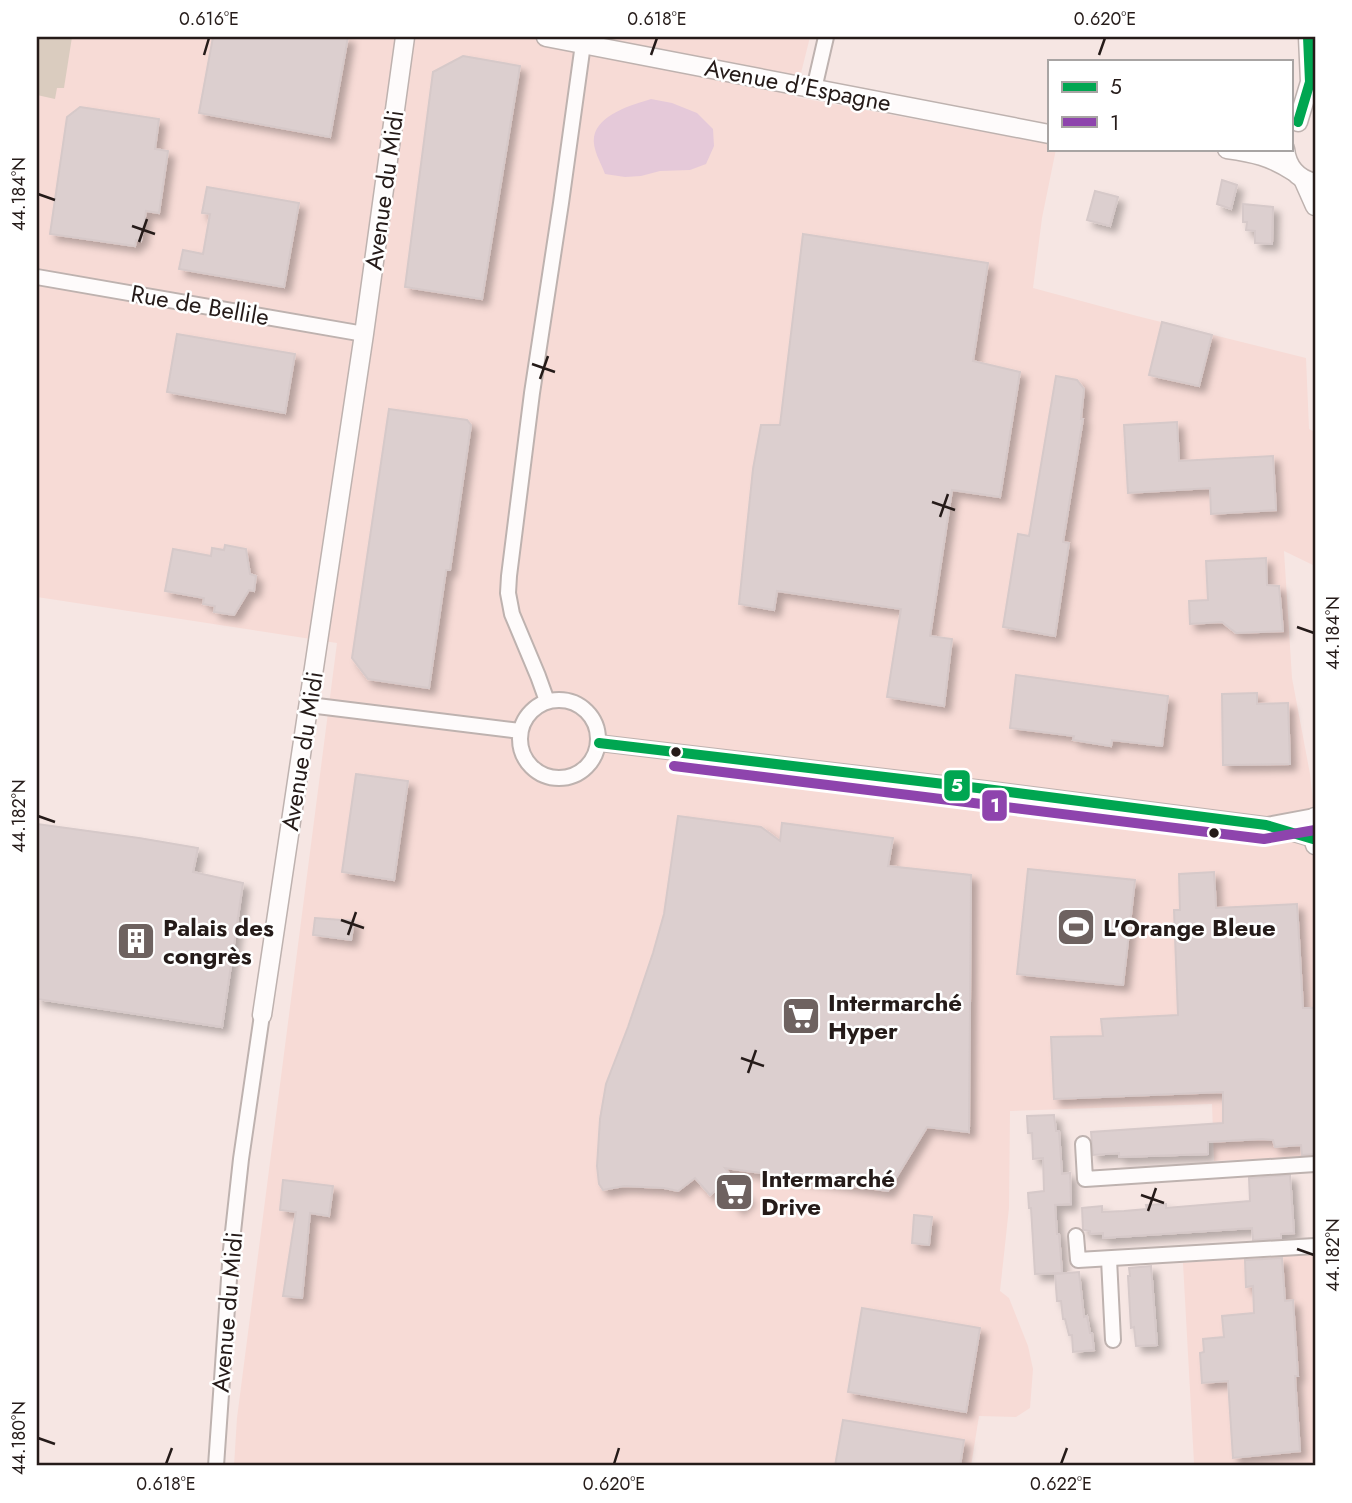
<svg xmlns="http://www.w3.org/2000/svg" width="1352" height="1503" viewBox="0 0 1352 1503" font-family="Jost,sans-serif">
<defs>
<filter id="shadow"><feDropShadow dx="6" dy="6" stdDeviation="3.5" flood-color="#0004"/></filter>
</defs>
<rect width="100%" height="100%" fill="#f6e6e3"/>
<g fill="#f7dbd6">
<polygon points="37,37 810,37 795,97 1049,144 1049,149 1056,149 1042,218 1033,288 1137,316 1306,358 1309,429 1315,432 1315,566 1284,551 1292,678 1310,774 1315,820 1315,1156 1214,1161 1212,1104 1010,1111 1009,1208 1000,1291 1009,1298 1028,1346 1033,1369 1030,1408 1016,1417 979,1416 971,1466 234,1466 237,1418 337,643 37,597"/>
<polygon points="1315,1251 1315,1466 1171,1466 1194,1463 1183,1263"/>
</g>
<polygon fill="#daccbf" points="37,37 72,37 64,88 57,88 55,99 37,95"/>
<path fill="#e5c9d9" d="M651,99L672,103L697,113L713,129L714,146L706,164L690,170L660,171L641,176L625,177L605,174C601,163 592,149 594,137C598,114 632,105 651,99Z"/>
<g fill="#dccfcf" stroke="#d6c9c9" stroke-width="2" filter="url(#shadow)">
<polygon points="213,37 348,37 330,137 199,113"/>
<polygon points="463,56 520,66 482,299 405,287 433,72"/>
<polygon points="80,107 159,119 155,149 168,151 159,213 146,211 141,241 136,240 135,246 50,234 67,117"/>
<polygon points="1222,180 1237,185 1231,209 1217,204"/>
<polygon points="207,187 299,203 284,287 179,269 183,250 203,254 210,214 202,213"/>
<polygon points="1095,191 1118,197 1110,226 1087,220"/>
<polygon points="1243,204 1273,207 1272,244 1255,243 1255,231 1246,230 1247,222 1243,222"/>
<polygon points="803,234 988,263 973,361 1020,372 1000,497 952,490 930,636 952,639 944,706 887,697 901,609 777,591 774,610 739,604 753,469 761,425 780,425"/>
<polygon points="1162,322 1212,335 1199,386 1149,375"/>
<polygon points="177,334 295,354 285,413 167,392"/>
<polygon points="1056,376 1077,380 1084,389 1081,419 1083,419 1063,542 1069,543 1055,636 1003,627 1018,534 1029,536"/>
<polygon points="389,409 467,420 471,425 450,570 446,570 429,688 368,679 352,658"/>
<polygon points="1177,422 1179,461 1273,456 1276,510 1211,514 1210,488 1128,493 1124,425"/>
<polygon points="225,545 246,549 250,574 256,576 254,591 249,590 234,615 214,612 215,606 203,604 204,598 165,591 173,549 211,556 212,548 224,550"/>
<polygon points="1266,558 1267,585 1279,586 1283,631 1236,633 1222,622 1190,624 1189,601 1208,600 1206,561"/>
<polygon points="1016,675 1168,696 1162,746 1112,740 1111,746 1073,740 1074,736 1010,728"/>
<polygon points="1257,693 1257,704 1288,703 1290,764 1223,765 1222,694"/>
<polygon points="356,774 408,781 394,880 342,872"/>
<polygon points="678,816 761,827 780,841 782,823 893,838 888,866 971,875 969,1132 927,1127 888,1191 725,1168 749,1199 738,1209 720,1187 710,1195 695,1178 678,1191 664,1188 624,1186 603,1190 599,1184 597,1166 600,1119 606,1084 628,1027 653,953 664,914"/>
<polygon points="37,824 139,838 198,848 193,872 243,883 222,1027 37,999"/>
<polygon points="1028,869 1135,880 1123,985 1017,974"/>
<polygon points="1214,872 1216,908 1297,904 1303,1008 1314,1008 1315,1154 1302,1155 1301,1145 1275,1147 1273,1140 1262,1139 1208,1142 1208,1154 1119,1157 1119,1153 1093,1155 1091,1132 1223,1123 1223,1092 1054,1099 1051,1037 1103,1036 1101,1019 1178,1015 1174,910 1180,910 1179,874"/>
<polygon points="315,918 354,921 351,940 313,935"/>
<polygon points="1054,1115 1056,1131 1059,1131 1062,1174 1070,1173 1071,1204 1055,1205 1057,1234 1059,1234 1062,1273 1035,1274 1031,1208 1029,1208 1028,1193 1044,1191 1043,1158 1033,1159 1032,1133 1028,1133 1027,1116"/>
<polygon points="1290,1175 1294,1233 1281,1234 1281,1238 1253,1240 1252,1228 1103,1238 1103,1233 1090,1234 1090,1231 1083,1230 1082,1208 1102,1206 1102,1212 1124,1211 1147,1209 1146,1205 1166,1204 1166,1208 1250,1201 1249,1178"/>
<polygon points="283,1180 333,1186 329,1216 310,1213 302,1298 283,1296 296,1212 280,1210"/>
<polygon points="914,1215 932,1217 929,1245 912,1243"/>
<polygon points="1282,1258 1285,1301 1293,1300 1298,1376 1295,1376 1300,1451 1233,1458 1228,1381 1202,1383 1200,1353 1204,1352 1203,1339 1224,1337 1222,1316 1254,1313 1253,1286 1246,1287 1245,1260"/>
<polygon points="1151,1266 1157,1345 1136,1346 1134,1327 1131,1328 1128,1276 1130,1276 1129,1268"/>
<polygon points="1079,1272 1084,1317 1087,1316 1090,1333 1092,1333 1094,1350 1073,1352 1072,1335 1069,1335 1065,1319 1063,1319 1061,1301 1057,1301 1055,1274"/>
<polygon points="862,1308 980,1328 966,1412 848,1392"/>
<polygon points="843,1420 964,1440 960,1466 835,1466"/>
</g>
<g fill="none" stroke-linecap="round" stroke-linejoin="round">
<g stroke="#beb2af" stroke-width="18">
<g id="minor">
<polyline points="814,89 826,37"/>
<polyline points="37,277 364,334"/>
<circle cx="559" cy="739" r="39"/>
<polyline points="547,701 538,676 512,614 508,593 509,576 532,393 561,203 583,44"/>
<polyline points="309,705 520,731"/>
<polyline points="599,743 986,789 1266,825 1313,839"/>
<polyline points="1267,825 1315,816"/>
<polyline points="1083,1144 1085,1179 1315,1164"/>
<polyline points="1076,1236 1078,1260 1315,1246"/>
<polyline points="1109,1259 1113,1340"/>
<polyline points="216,1466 231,1250 241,1159 262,1015"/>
</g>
</g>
<g stroke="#beb2af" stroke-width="21">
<g id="tertiary">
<polyline points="546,37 1049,134"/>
<polyline points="1298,122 1310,82 1308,37"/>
<path d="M1227,149C1255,153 1269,156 1293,171"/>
<path d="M1285,149C1287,167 1297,179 1315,183"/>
<polyline points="1303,179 1315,206"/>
<polyline points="1315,817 1312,830 1315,845"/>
<polyline points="262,1015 364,334 405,37"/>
</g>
</g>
<use href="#minor" stroke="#fefbfb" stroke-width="14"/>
<use href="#tertiary" stroke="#fefbfb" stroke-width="18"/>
<g stroke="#fff" stroke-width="16">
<g id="bus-1">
<polyline points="1298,122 1310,82 1308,37"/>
<polyline points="599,743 986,789 1266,825 1313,839"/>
</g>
</g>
<g stroke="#fff" stroke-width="16">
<polyline id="bus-2" points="674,766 1264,839 1315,830"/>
</g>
<use href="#bus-1" stroke="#00a651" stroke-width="10"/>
<use href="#bus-2" stroke="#8e44ad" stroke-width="10"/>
</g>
<path fill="none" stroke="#251b19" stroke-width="2.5" d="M204,55L209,38M651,55L657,38M1099,55L1105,38M38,194L55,200M132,226L155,234M139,242L147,219M532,364L555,372M540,379L548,356M932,502L955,510M940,517L948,494M1297,627L1314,633M38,816L55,822M341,920L364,928M348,935L356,912M741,1058L764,1066M748,1073L756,1050M1141,1195L1164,1203M1148,1211L1156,1188M1297,1249L1314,1255M38,1438L55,1444M166,1464L172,1448M614,1464L619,1448M1061,1464L1067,1448"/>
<defs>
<g id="stadium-square" transform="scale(2.0125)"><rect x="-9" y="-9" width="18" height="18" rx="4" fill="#6e6260" stroke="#fff"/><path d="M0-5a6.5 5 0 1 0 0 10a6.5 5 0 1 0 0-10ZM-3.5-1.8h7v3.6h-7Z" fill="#fff"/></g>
<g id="building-square" transform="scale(2.0125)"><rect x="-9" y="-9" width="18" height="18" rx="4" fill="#6e6260" stroke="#fff"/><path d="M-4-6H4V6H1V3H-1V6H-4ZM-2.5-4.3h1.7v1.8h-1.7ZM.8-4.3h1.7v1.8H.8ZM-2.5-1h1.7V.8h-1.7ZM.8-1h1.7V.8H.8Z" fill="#fff"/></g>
<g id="supermarket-square" transform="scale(2.0125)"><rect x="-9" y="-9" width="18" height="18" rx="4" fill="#6e6260" stroke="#fff"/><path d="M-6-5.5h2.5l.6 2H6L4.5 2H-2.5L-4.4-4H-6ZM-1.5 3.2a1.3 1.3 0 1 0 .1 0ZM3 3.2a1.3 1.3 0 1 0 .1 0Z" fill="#fff"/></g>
</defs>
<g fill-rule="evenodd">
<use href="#stadium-square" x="1076" y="927"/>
<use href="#building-square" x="136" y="941"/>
<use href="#supermarket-square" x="801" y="1016"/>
<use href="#supermarket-square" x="734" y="1192"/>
</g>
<g fill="#251b19" stroke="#fff" stroke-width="2.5">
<circle cx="676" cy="752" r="6"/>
<circle cx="1214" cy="833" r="6"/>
</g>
<g text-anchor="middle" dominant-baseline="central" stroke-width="5" stroke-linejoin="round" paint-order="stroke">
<g font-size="24" fill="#251b19" stroke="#fff">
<text transform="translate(798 85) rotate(11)">Avenue d'Espagne</text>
<text transform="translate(384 190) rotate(-82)">Avenue du Midi</text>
<text transform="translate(200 305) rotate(10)">Rue de Bellile</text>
<text transform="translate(302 751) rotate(-81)">Avenue du Midi</text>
<text transform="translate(227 1312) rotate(-85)">Avenue du Midi</text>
</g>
<g font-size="24" font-weight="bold" fill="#251b19" stroke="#fff" text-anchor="start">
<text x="163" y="927">Palais des<tspan x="163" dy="28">congrès</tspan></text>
<text x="1103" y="927">L'Orange Bleue</text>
<text x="828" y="1002">Intermarché<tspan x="828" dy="28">Hyper</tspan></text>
<text x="761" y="1178">Intermarché<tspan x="761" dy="28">Drive</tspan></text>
</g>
</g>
<g stroke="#fff" stroke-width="2.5">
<rect x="943" y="769" width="28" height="33" rx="7" fill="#00a651"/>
<rect x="981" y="789" width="27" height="33" rx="7" fill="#8e44ad"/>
</g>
<g font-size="19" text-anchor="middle" font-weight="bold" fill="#fff">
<text x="957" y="792">5</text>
<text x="995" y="812">1</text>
</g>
<rect width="1352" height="1503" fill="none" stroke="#ffffff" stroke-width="77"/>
<rect x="1048" y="60" width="245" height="91" fill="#ffffff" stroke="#a8a4a3" stroke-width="2"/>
<rect x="1062" y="82" width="35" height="10" fill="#00a651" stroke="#a8a4a3" stroke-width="2"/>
<text x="1110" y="94" font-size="21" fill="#251b19">5</text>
<rect x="1062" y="117" width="35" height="10" fill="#8e44ad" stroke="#a8a4a3" stroke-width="2"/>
<text x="1110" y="130" font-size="21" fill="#251b19">1</text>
<rect x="38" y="38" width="1276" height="1426" fill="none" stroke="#251b19" stroke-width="2.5"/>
<g font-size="18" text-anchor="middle" fill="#251b19">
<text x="209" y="25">0.616°E</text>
<text x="657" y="25">0.618°E</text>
<text x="1105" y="25">0.620°E</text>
<text transform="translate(19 194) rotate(-90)" y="6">44.184°N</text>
<text transform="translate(1333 633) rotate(-90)" y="6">44.184°N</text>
<text transform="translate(19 816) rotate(-90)" y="6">44.182°N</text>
<text transform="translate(1333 1255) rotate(-90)" y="6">44.182°N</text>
<text transform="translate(19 1438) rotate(-90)" y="6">44.180°N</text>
<text x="166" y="1490">0.618°E</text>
<text x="614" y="1490">0.620°E</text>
<text x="1061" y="1490">0.622°E</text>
</g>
</svg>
